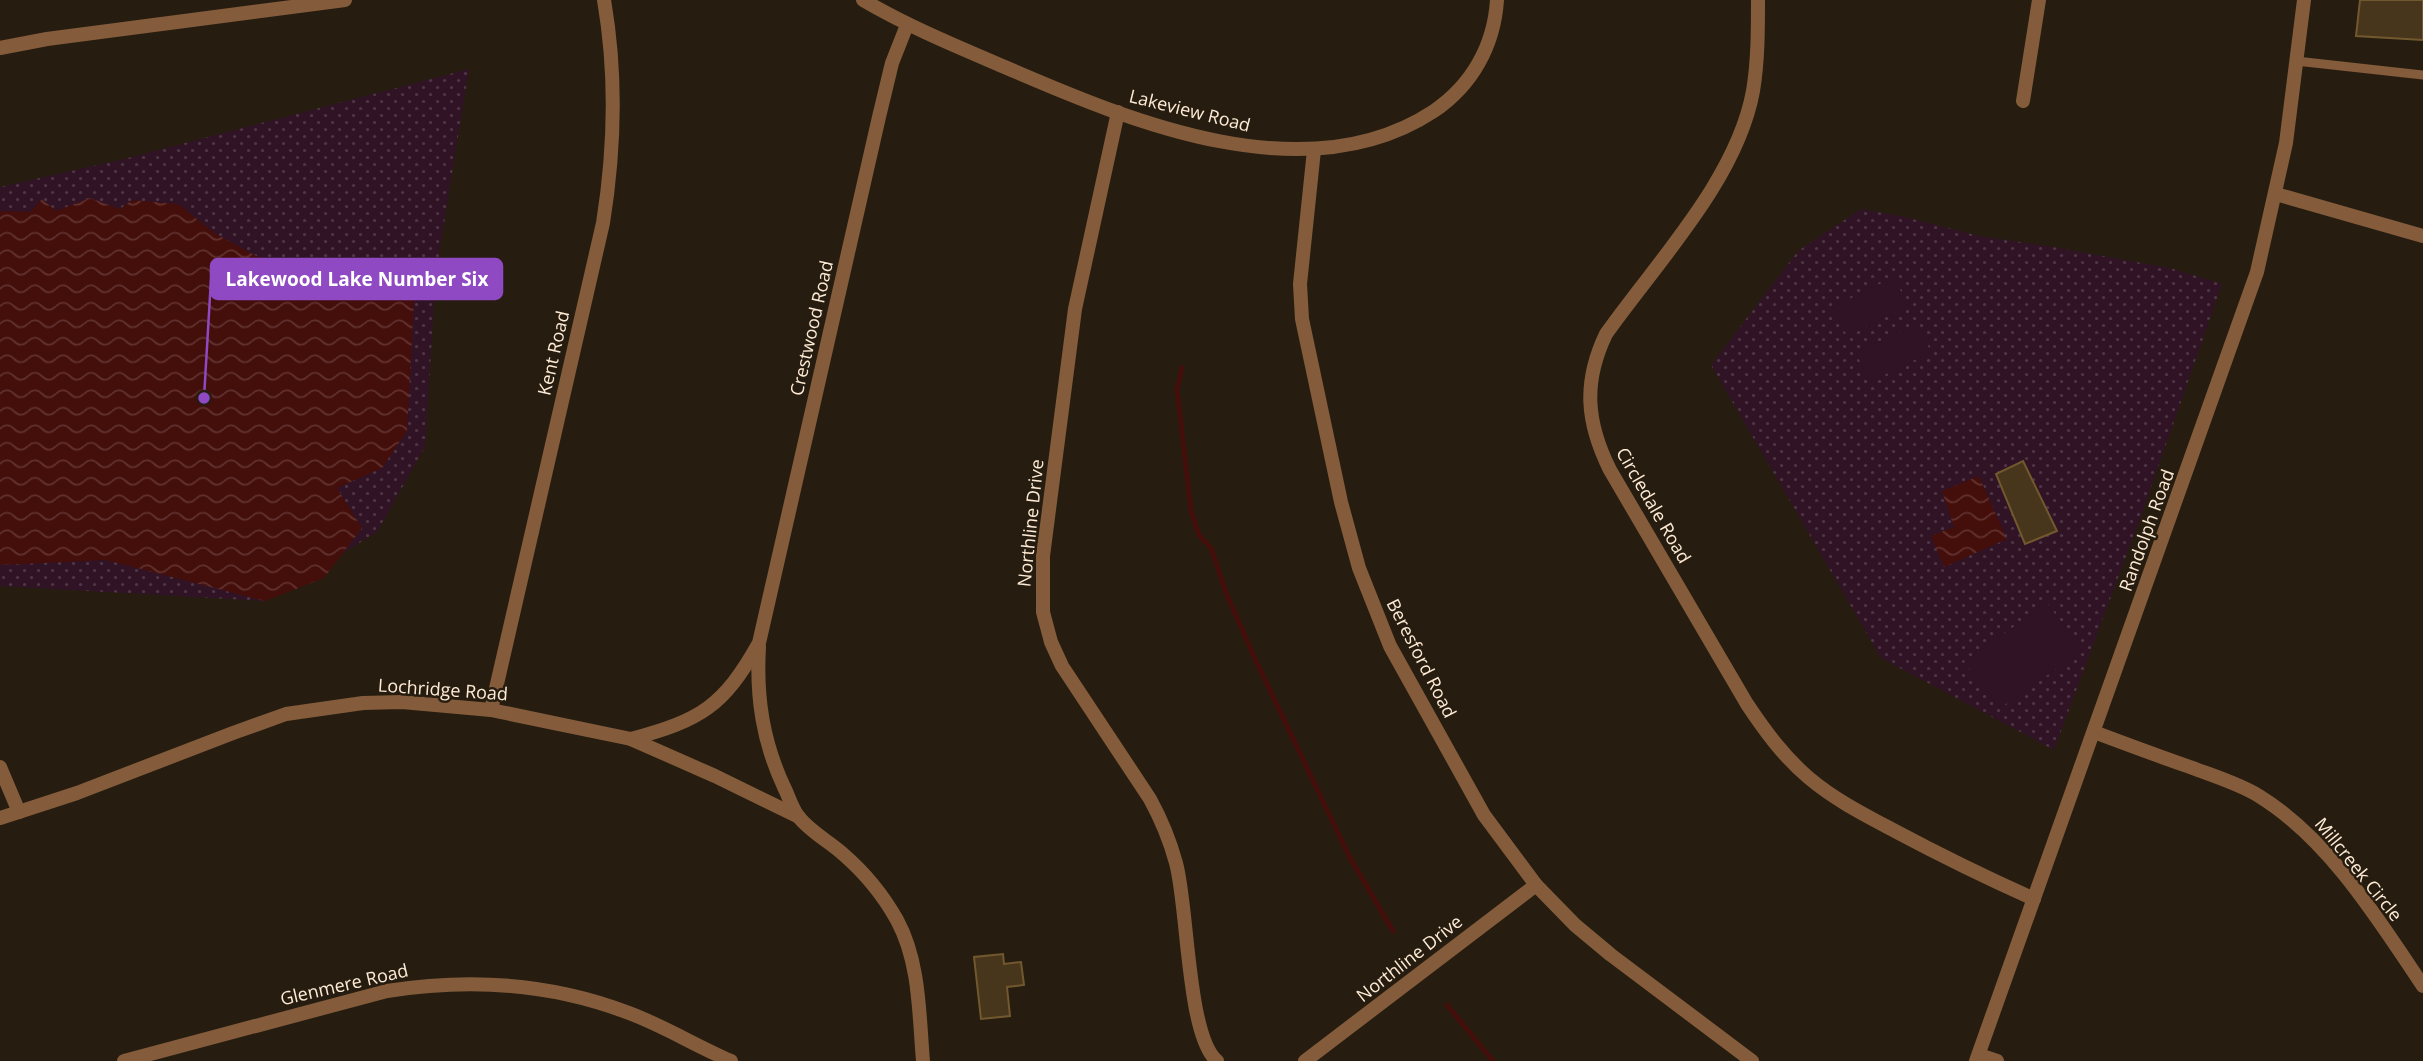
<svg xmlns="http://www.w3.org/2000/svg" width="2423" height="1061" viewBox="0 0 2423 1061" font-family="'Open Sans',sans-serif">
<defs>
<pattern id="park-dots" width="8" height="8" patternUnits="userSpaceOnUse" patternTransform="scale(1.75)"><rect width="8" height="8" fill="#301325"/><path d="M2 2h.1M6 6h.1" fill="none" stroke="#4f3644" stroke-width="1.8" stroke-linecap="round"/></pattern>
<pattern id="water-waves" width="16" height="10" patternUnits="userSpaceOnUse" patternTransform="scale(1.75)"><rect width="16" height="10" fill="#440e0b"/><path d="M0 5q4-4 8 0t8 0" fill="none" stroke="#60312e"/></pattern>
</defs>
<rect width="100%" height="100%" fill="#261d10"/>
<g fill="url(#park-dots)">
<polygon points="469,69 436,273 425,447 377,532 265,601 0,586 0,187 124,159"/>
<polygon points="1861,209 1905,217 1979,236 2047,246 2170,268 2222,284 2141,516 2054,750 1881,658 1711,365 1798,251"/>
</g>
<g fill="#301325">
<polygon points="1894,277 1908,306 1847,336 1833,307"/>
<polygon points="1917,323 1931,352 1870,382 1856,353"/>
<polygon points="2047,603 2082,651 2000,708 1964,662"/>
</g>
<g fill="url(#water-waves)">
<polygon points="90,198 120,209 132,200 178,204 216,234 262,259 298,271 330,271 364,261 393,268 414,301 407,431 382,468 337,488 362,528 324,578 265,601 106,560 0,565 0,211 30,212 42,199 56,211"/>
<polygon points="1979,476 2007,539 1944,567 1931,536 1954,527 1942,491"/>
</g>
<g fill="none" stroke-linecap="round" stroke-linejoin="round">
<g stroke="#440e0b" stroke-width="5">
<polyline points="1182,368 1177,389 1191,511 1199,535 1211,548 1226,593 1256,661 1349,856 1393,931"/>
<polyline points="1447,1005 1493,1061"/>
</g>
</g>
<g fill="#47361c" stroke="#72582e" stroke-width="2">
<polygon points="2360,0 2423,0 2423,40 2356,36"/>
<polygon points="2023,461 2057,531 2025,544 1996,474"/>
<polygon points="1003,954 1004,964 1021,962 1024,985 1007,987 1010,1016 981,1019 974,957"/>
</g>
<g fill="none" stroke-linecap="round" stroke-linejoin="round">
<polyline stroke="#845c3b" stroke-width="9" points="2296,61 2423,75"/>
<g stroke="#845c3b" stroke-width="14">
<path d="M863,0C909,27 958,47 1007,68C1132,122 1307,195 1434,111C1472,85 1494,46 1497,0"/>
<path d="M1758,0C1758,30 1758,61 1753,91C1737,179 1657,262 1606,334C1583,382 1586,422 1610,470L1747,704C1765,731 1784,757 1809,778C1835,800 1865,815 1895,831C1940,855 1987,878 2034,899"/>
<polyline points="0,48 47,39 345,0"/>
<polyline points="2023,101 2039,0"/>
<path d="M1118,112L1075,309L1043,556V612L1051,642L1062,666L1150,799C1161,819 1170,841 1176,863C1188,906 1187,1036 1217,1061"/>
<polyline points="1314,150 1300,284 1302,319 1341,502 1359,568 1390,646 1484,815 1536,885 1575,925 1611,955 1752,1061"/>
<polyline points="2276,194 2423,236"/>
<path d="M759,647C756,698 763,742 784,787C789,797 792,808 798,816C809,831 830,842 843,854C865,873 883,895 897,920C920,962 919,1015 923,1061"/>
<path d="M491,710L603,223C615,148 617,75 604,0"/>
<path d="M2094,732C2126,744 2158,756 2190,767C2213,776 2238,783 2259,796C2329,839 2378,919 2423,986"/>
<path d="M631,739C701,720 723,707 759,643L879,117L892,63L907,25"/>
<polyline points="0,767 19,812"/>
<polyline points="0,818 77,793 233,733 286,714 363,703 402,702 491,710 631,739 715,776 799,817"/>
<polyline points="1979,1055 1997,1061"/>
<path d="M124,1061L387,991C469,978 551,983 629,1013C664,1026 696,1046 731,1061"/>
<polyline points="1305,1061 1536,885"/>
<polyline points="1976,1061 2257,272 2286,143 2304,0"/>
</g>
</g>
<g text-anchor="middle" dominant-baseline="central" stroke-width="5" stroke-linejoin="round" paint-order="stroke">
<g font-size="18" fill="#feebd5" stroke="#261d10">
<text transform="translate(1190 110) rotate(14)">Lakeview Road</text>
<text transform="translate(811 328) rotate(-77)">Crestwood Road</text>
<text transform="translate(553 353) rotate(-77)">Kent Road</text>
<text transform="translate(1654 505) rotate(60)">Circledale Road</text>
<text transform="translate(1030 523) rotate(-84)">Northline Drive</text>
<text transform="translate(2146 530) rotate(-70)">Randolph Road</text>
<text transform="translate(1422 658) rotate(63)">Beresford Road</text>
<text transform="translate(443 689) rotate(4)">Lochridge Road</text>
<text transform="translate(2359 869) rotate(51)">Millcreek Circle</text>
<text transform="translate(1409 958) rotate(-38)">Northline Drive</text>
<text transform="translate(344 984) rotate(-13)">Glenmere Road</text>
</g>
</g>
<path fill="none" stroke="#8f49c2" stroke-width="2.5" d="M204 398L211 279"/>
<circle fill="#8f49c2" stroke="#261d10" stroke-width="2.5" cx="204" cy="398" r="7"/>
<rect fill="#8f49c2" stroke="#8f49c2" stroke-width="2.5" x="211" y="259" width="291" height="40" rx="7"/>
<g font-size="19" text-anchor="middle" font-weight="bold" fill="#fff">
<text x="357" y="286">Lakewood Lake Number Six</text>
</g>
</svg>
